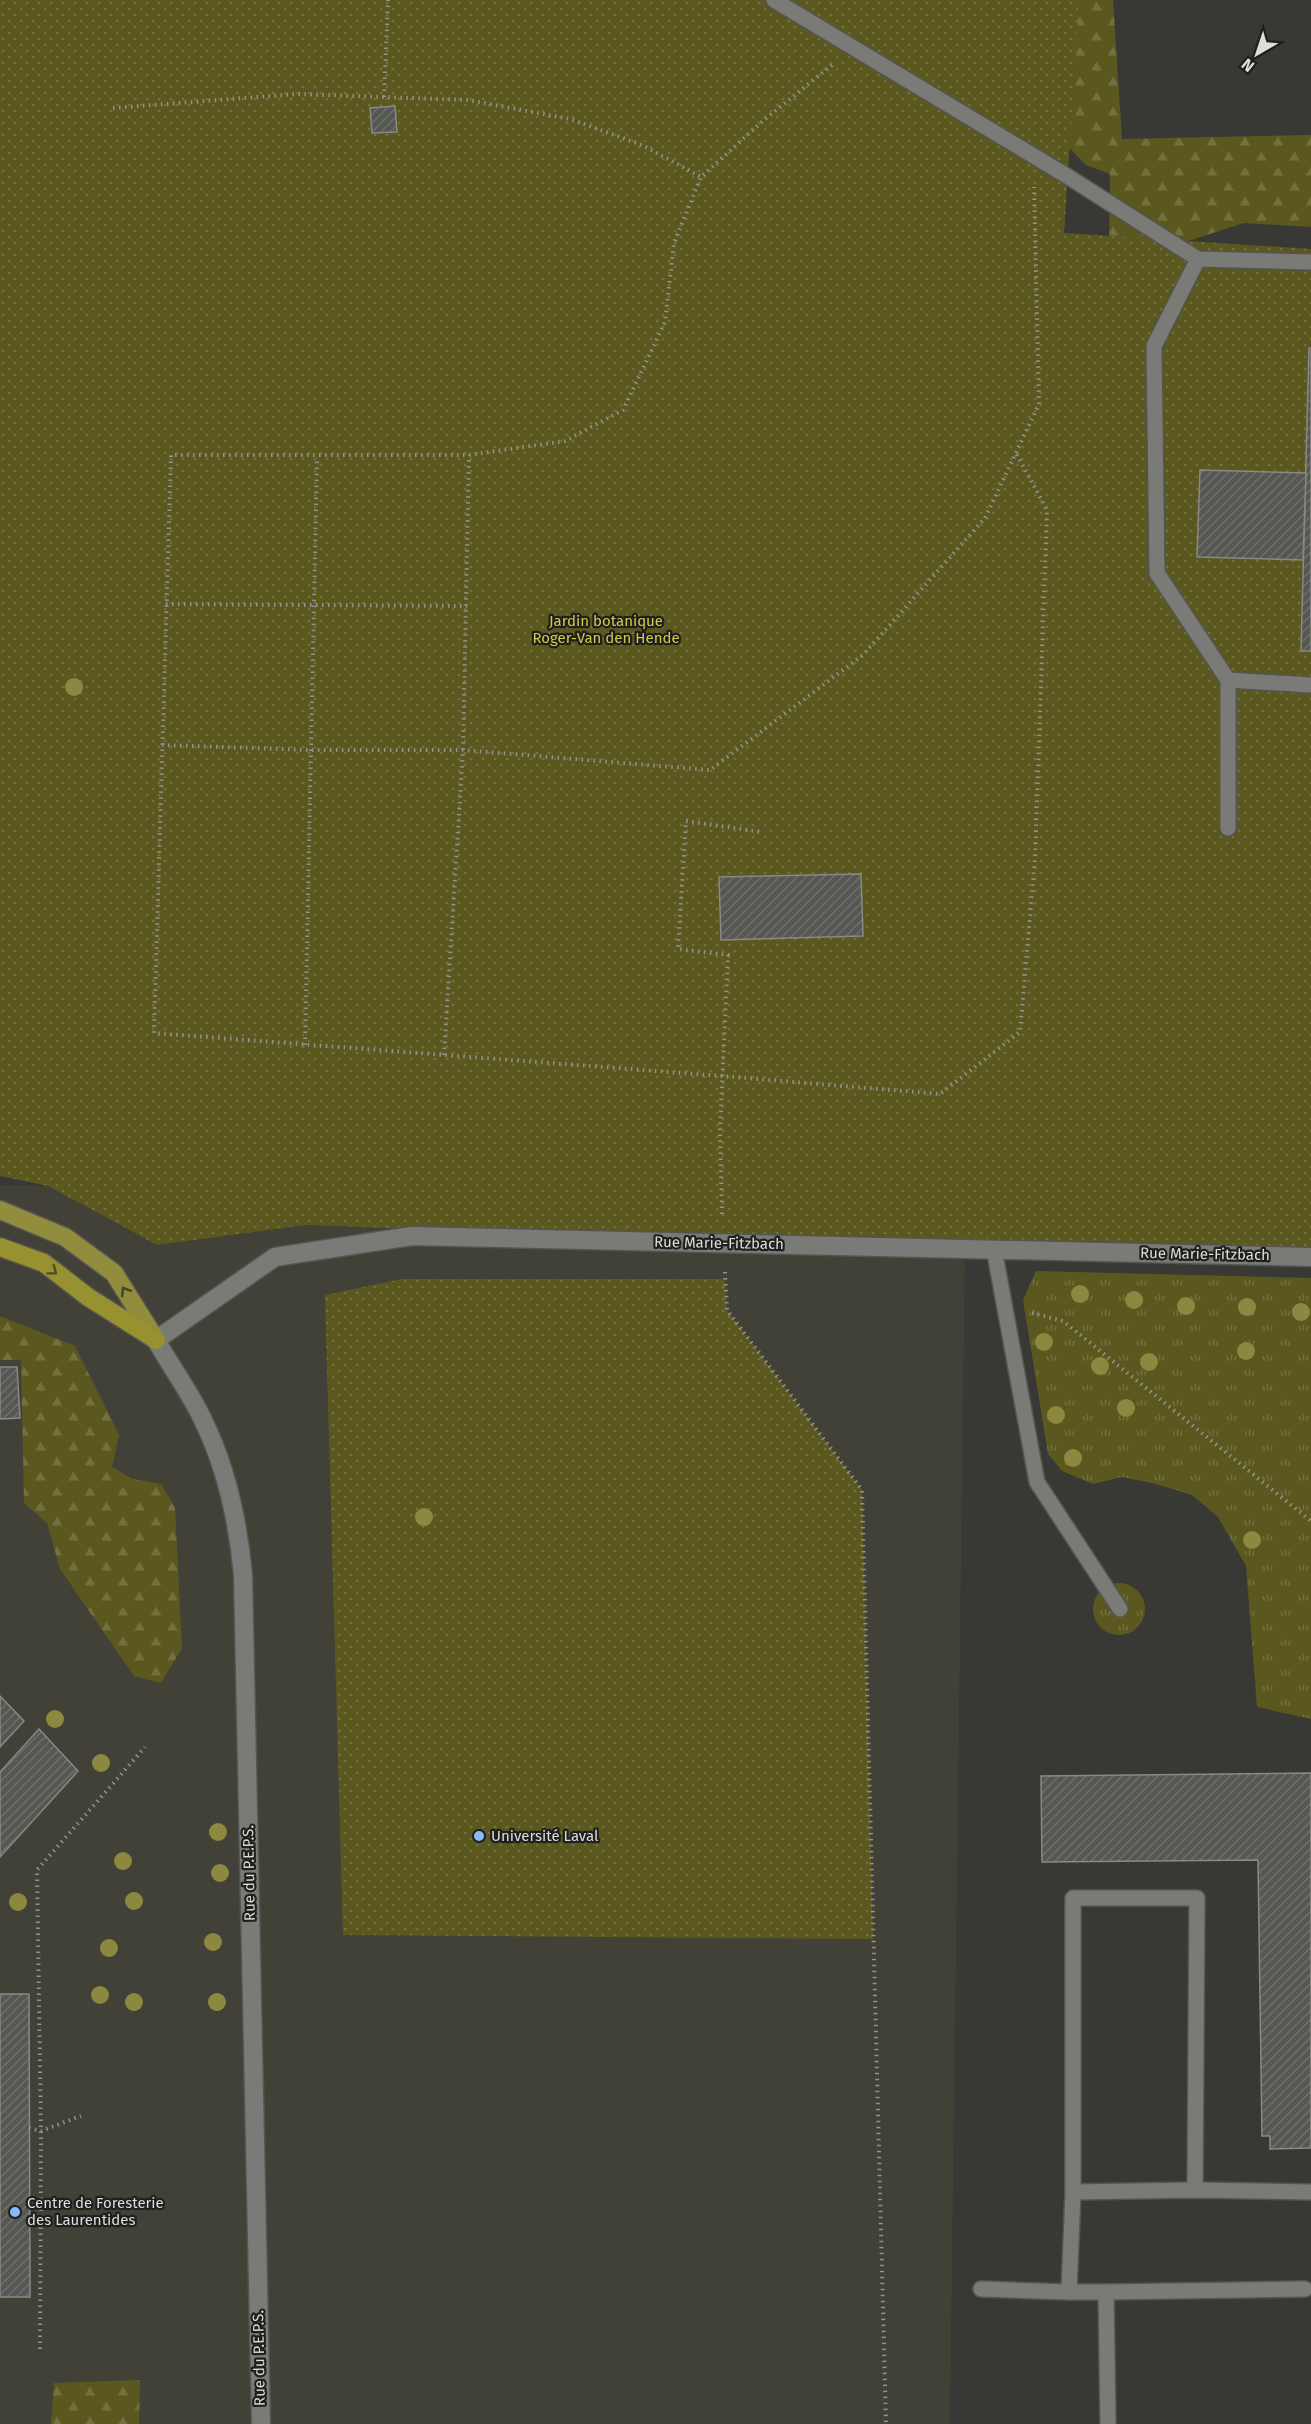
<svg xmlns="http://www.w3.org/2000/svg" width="1311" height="2424" viewBox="0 0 1311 2424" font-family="'Fira Sans',sans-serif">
<defs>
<pattern id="grass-tufts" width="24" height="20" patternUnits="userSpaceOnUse" patternTransform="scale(1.5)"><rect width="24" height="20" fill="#5b581f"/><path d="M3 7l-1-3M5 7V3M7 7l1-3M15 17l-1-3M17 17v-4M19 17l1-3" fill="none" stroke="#72703f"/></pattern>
<pattern id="forest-firs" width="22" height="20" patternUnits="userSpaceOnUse" patternTransform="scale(1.5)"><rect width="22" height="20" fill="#5b581f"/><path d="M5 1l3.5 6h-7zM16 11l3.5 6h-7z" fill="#72703f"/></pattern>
<pattern id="garden-dots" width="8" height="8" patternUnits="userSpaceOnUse" patternTransform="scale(1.5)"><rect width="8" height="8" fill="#5b581f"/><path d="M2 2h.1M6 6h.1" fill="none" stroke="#72703f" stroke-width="1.8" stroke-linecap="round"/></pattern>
<pattern id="building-hatch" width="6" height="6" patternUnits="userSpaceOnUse" patternTransform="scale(1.5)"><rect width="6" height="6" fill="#565652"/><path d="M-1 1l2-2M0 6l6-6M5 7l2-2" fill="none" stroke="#6e6e6a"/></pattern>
</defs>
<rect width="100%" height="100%" fill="#383834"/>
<polygon fill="#414137" points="0,1185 48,1186 157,1245 306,1225 965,1249 950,2424 0,2424"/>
<g fill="url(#grass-tufts)">
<polygon points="1036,1271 1311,1278 1311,1719 1257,1707 1246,1566 1218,1517 1192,1495 1156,1484 1122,1477 1093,1484 1062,1471 1048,1454 1023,1300"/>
<circle cx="1119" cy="1609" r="26"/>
</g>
<g fill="url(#forest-firs)">
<polygon points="1078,0 1113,0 1122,139 1311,135 1311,227 1244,223 1185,242 1103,723 1110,174 1086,165 1051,130"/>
<polygon points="0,1316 75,1346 119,1435 112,1467 133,1479 161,1484 175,1508 182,1648 161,1683 134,1676 60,1569 47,1523 24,1503 21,1360 0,1360"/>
<polygon points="140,2380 139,2424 51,2424 54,2383"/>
</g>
<g fill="url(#garden-dots)">
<polygon points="0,0 1079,0 1064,233 1311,249 1311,1257 965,1249 306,1225 157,1245 48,1186 0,1176"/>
<polygon points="402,1279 725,1279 727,1310 862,1490 873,1939 343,1935 325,1295"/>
</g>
<g fill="url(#building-hatch)" stroke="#898985" stroke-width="1.5">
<polygon points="395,106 397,132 372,133 370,108"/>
<polygon points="1309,348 1311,348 1311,651 1301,651"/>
<polygon points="1200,470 1306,473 1303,560 1197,557"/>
<polygon points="861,874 863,936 721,940 719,877"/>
<polygon points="0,1367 17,1367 20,1418 0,1419"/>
<polygon points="0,1696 24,1721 0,1747"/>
<polygon points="39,1729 78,1771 0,1857 0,1772"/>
<polygon points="1311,1773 1311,2148 1270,2149 1270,2136 1262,2136 1258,1860 1042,1862 1041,1776"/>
<polygon points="0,1994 29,1994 30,2297 0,2297"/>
</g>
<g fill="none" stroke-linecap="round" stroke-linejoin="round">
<g stroke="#545451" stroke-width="18">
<g id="service">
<polyline points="774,0 1067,176 1198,259 1311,262"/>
<polyline points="1198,259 1154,346 1157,573 1228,680 1311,685"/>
<polyline points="1228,680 1228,828"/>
<polyline points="994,1249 1037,1482 1120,1609"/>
<polyline points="1073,2192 1073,1898 1197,1898 1195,2190"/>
<polyline points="981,2289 1069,2292"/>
<polyline points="1106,2292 1305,2289"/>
<polyline points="1108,2424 1106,2292 1069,2292 1073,2192 1195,2190 1311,2192"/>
</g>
</g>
<g stroke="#545451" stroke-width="21">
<path id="minor" d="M261,2424L243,1575C238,1521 227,1469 203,1420C190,1392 171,1367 156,1340L275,1257L412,1236L1311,1257"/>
</g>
<g stroke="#545451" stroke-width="21">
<polyline id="trunk" points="0,1210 65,1237 114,1273 156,1340"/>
</g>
<g stroke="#545451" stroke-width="21">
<polyline id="motorway" points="0,1247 44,1263 88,1297 156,1340"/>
</g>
<g stroke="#92928f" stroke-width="4" stroke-dasharray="1.5 4.5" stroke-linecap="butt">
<polyline points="832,65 764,120 701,177 674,243 665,322 623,410 565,441 469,455 171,455 154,1033 722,1076 940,1094 1020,1032 1035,859 1047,510 1016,453"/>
<polyline points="384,97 388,0"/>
<polyline points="113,108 297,94 468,100 570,119 642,145 701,177"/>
<polyline points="166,604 467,606"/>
<polyline points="162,745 311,750 463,750 710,770 863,655 985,518 1039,404 1034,187"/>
<polyline points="305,1045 317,457"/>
<polyline points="444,1055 463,750 469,455"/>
<polyline points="722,1214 720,1131 728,955 678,949 686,821 761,832"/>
<polyline points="725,1272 727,1310 862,1490 886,2424"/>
<polyline points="1032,1313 1063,1321 1311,1521"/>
<polyline points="29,2128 41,2131 81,2116"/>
<polyline points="40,2349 41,2131 37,1870 145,1747"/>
</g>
<use href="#service" stroke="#7a7a76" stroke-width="15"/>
<use href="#minor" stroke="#7a7a76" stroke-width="18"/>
<use href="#trunk" stroke="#928c3d" stroke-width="18"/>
<use href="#motorway" stroke="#98912f" stroke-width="18"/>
</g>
<g fill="#8d8840">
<circle cx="74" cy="687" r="9"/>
<circle cx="1080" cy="1294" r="9"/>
<circle cx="1134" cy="1300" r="9"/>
<circle cx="1186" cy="1306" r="9"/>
<circle cx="1247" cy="1307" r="9"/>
<circle cx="1301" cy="1312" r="9"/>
<circle cx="1044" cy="1342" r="9"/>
<circle cx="1246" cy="1351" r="9"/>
<circle cx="1149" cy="1362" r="9"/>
<circle cx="1100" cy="1366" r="9"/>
<circle cx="1126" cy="1408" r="9"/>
<circle cx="1056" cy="1415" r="9"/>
<circle cx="1073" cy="1458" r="9"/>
<circle cx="424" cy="1517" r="9"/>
<circle cx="1252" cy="1540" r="9"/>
<circle cx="55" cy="1719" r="9"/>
<circle cx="101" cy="1763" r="9"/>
<circle cx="218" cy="1832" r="9"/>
<circle cx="123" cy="1861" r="9"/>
<circle cx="220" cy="1873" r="9"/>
<circle cx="134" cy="1901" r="9"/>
<circle cx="18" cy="1902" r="9"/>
<circle cx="213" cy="1942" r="9"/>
<circle cx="109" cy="1948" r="9"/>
<circle cx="100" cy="1995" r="9"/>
<circle cx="134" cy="2002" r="9"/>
<circle cx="217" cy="2002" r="9"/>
</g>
<defs><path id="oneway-chevron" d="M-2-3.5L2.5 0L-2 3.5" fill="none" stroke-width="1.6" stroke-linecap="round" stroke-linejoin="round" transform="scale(1.5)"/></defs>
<use stroke="#4f4d24" href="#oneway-chevron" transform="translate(53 1271) rotate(37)"/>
<use stroke="#474528" href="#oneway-chevron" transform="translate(125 1291) rotate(-122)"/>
<g fill="#88bafc" stroke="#1f1f1d" stroke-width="2">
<circle cx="479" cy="1836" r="6"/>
<circle cx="15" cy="2212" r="6"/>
</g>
<g text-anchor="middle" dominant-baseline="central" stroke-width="4.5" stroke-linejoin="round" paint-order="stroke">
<g font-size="15" fill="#d3ca49" stroke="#1f1f1d">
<text x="606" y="621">Jardin botanique<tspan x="606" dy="17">Roger-Van den Hende</tspan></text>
</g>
<g font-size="15" fill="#dddddb" stroke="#1f1f1d">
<text transform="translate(719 1243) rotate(1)">Rue Marie-Fitzbach</text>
<text transform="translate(1205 1254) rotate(1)">Rue Marie-Fitzbach</text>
<text transform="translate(249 1873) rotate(-91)">Rue du P.E.P.S.</text>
<text transform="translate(259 2358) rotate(-91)">Rue du P.E.P.S.</text>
</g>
<g font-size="15" fill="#dddddb" stroke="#1f1f1d" text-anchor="start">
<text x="491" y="1836">Université Laval</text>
<text x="27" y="2203">Centre de Foresterie<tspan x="27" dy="17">des Laurentides</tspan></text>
</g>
</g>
<g transform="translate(1257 54) rotate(219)" stroke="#1f1f1d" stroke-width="4.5" paint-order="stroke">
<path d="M0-4.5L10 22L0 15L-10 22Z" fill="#dddddb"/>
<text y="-9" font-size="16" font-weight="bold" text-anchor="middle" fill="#dddddb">N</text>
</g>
</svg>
